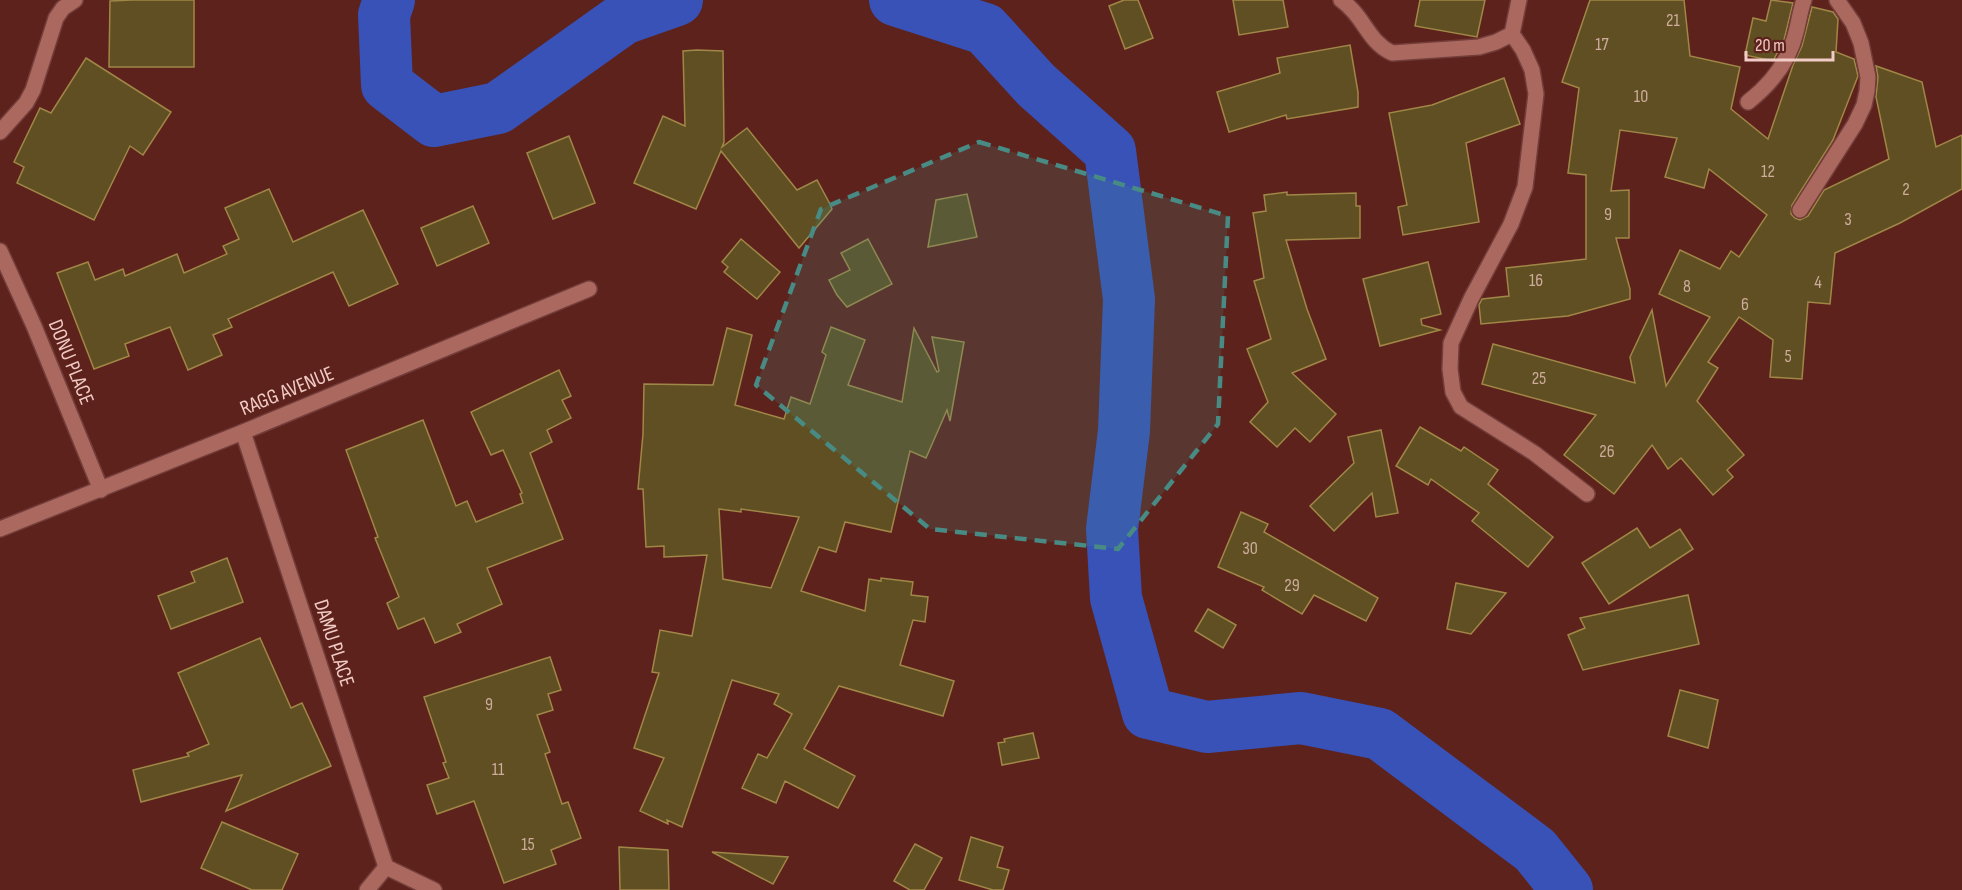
<svg xmlns="http://www.w3.org/2000/svg" width="1962" height="890" viewBox="0 0 1962 890" font-family="'Sofia Sans Condensed',sans-serif">
<rect width="100%" height="100%" fill="#5e221c"/>
<g fill="none" stroke-linecap="round" stroke-linejoin="round">
<g stroke="#3852b8" stroke-width="52">
<polyline points="389,0 384,15 387,85 434,121 498,108 623,19 677,0"/>
<polyline points="895,0 985,29 1036,85 1110,151 1129,299 1124,431 1112,529 1116,598 1148,713 1207,727 1301,718 1380,734 1535,850 1567,890"/>
</g>
</g>
<g fill="#604f23" stroke="#a08747" stroke-width="1.5" fill-rule="evenodd">
<polygon points="132,0 194,0 194,67 109,67 110,1"/>
<polygon points="1124,0 1138,0 1153,38 1125,49 1109,6"/>
<polygon points="1233,0 1283,0 1288,27 1239,35"/>
<polygon points="1420,0 1485,0 1477,37 1415,26"/>
<polygon points="1590,0 1684,0 1690,56 1740,67 1731,109 1768,139 1793,65 1802,46 1812,7 1833,12 1838,19 1836,52 1854,59 1858,76 1833,140 1792,205 1791,214 1795,218 1800,220 1808,216 1824,190 1889,159 1876,97 1878,77 1876,66 1922,82 1936,147 1962,135 1962,189 1900,223 1835,253 1830,304 1808,302 1802,379 1770,377 1773,340 1739,317 1708,362 1718,368 1697,401 1744,455 1727,470 1733,477 1713,495 1681,458 1668,469 1652,445 1614,494 1564,455 1596,415 1482,384 1493,344 1635,383 1630,357 1652,310 1666,386 1710,317 1659,294 1680,250 1720,269 1731,251 1739,257 1767,215 1709,169 1704,188 1665,177 1677,138 1620,130 1611,191 1629,190 1629,238 1616,238 1630,289 1630,299 1568,316 1481,324 1479,305 1482,299 1509,296 1506,268 1586,259 1586,175 1568,173 1579,88 1562,82"/>
<polygon points="1771,0 1793,3 1784,40 1773,61 1745,55 1753,18 1766,21"/>
<polygon points="1350,45 1358,92 1358,107 1287,119 1286,115 1229,132 1217,92 1280,73 1277,58"/>
<polygon points="697,50 723,51 724,142 722,147 747,128 797,190 817,180 830,204 832,209 799,248 721,151 696,209 634,183 663,116 685,126 683,51"/>
<polygon points="86,58 171,112 143,155 130,146 94,220 17,183 24,167 14,162 40,108 51,113"/>
<polygon points="1504,78 1520,124 1466,143 1479,222 1403,235 1398,207 1407,205 1389,113 1432,105"/>
<polygon points="569,136 595,203 553,219 527,153"/>
<polygon points="269,189 293,242 363,210 398,284 349,306 333,272 228,319 232,327 213,335 222,355 188,370 170,327 125,344 129,356 94,369 57,273 88,262 95,280 123,269 125,276 177,254 184,273 227,254 223,246 239,239 225,208"/>
<polygon points="1287,192 1287,195 1356,193 1356,206 1360,206 1360,238 1286,240 1307,309 1326,359 1292,373 1336,414 1310,442 1295,428 1277,447 1250,422 1268,402 1247,349 1271,339 1254,281 1264,278 1253,213 1266,211 1264,195"/>
<polygon points="967,194 977,237 928,247 936,200"/>
<polygon points="473,206 489,243 437,266 421,228"/>
<polygon points="741,239 780,272 757,299 724,272 728,267 722,262"/>
<polygon points="868,239 892,284 847,307 837,295 829,280 850,270 841,253"/>
<polygon points="1428,262 1441,314 1421,319 1422,325 1440,330 1380,346 1363,279"/>
<path d="M831,327L865,340L848,385L902,402L914,328L937,372L939,371L932,337L964,342L950,421L947,410L926,458L910,451L891,532L845,522L836,552L819,547L801,591L865,611L869,579L881,581V578L913,582L911,595L928,597L925,622L913,620L900,665L954,681L943,716L839,686L804,749L855,776L838,808L785,781L776,803L742,788L758,754L767,758L792,714L774,704L779,694L732,680L682,827L667,820L668,824L640,811L664,758L634,748L659,673L652,672L660,630L692,636L707,555L664,557V546L646,547L643,489H638L643,434L644,384L713,385L727,328L752,335L735,405L784,419L791,397L810,404L826,355L822,352ZM719,509L741,512V509L799,517L771,588L723,579Z"/>
<polygon points="559,370 571,396 562,400 571,418 547,430 552,442 530,453 563,539 487,568 502,604 457,624 461,632 435,643 424,618 398,629 387,603 399,597 375,538 378,537 346,450 423,420 456,506 467,501 476,522 523,503 520,494 522,493 503,450 491,455 471,412"/>
<polygon points="1420,427 1461,451 1464,447 1498,470 1488,484 1553,537 1528,567 1472,521 1479,513 1431,479 1428,485 1396,466"/>
<polygon points="1381,430 1398,513 1376,517 1372,493 1334,531 1310,506 1354,463 1348,437"/>
<polygon points="1241,512 1268,524 1264,532 1378,598 1366,621 1314,595 1302,614 1262,590 1264,587 1218,567"/>
<polygon points="1637,528 1650,548 1680,529 1693,549 1609,604 1582,563"/>
<polygon points="227,558 243,602 171,629 158,596 195,582 191,572"/>
<polygon points="1456,583 1506,593 1471,634 1447,629"/>
<polygon points="1688,595 1699,644 1583,670 1568,635 1585,628 1580,618"/>
<polygon points="1208,609 1236,625 1223,648 1195,631"/>
<polygon points="260,638 291,708 302,703 331,766 226,811 242,775 141,802 133,770 189,756 187,753 209,744 178,673"/>
<polygon points="550,657 561,690 548,694 553,710 537,715 550,752 545,754 562,804 568,802 581,838 551,850 556,864 504,883 474,801 437,814 427,785 449,778 443,763 446,762 424,697"/>
<polygon points="1680,690 1718,700 1708,748 1668,736"/>
<polygon points="1033,733 1039,758 1002,765 998,743 1005,742 1004,739"/>
<polygon points="222,822 298,854 282,890 252,890 201,868"/>
<polygon points="971,837 1003,847 997,867 1009,870 1003,890 993,890 959,880"/>
<polygon points="915,844 942,858 924,890 910,890 894,881"/>
<polygon points="619,847 668,850 669,890 620,890"/>
<polygon points="712,852 788,857 773,884"/>
</g>
<g fill="none" stroke-linecap="round" stroke-linejoin="round">
<g stroke="#723d3a" stroke-width="18">
<g id="minor">
<path d="M1341,0C1365,17 1367,41 1392,53L1479,47L1496,42L1512,34"/>
<polyline points="1519,0 1512,34 1523,50 1532,70 1536,94 1525,187 1511,224 1471,299 1451,343 1450,369 1453,392 1461,407 1534,453 1587,494"/>
<path d="M1748,102C1771,84 1789,62 1796,32C1799,21 1800,11 1804,0"/>
<polyline points="0,132 26,103 33,90 56,18 63,8 75,0"/>
<polyline points="1800,210 1855,124 1864,105 1867,91 1868,77 1861,43 1853,23 1837,0"/>
<polyline points="0,251 34,326 101,490"/>
<polyline points="243,432 386,867"/>
<polyline points="0,529 243,432 589,289"/>
<polyline points="386,867 434,890"/>
<polyline points="367,890 386,867"/>
</g>
</g>
<use href="#minor" stroke="#ab685f" stroke-width="15"/>
</g>
<path fill="#488b84" fill-opacity="0.2" stroke="#488b84" stroke-width="4.5" stroke-dasharray="12 8" stroke-linejoin="round" d="M979,142L1228,216L1218,424L1118,549L930,529L756,385L821,209Z"/>
<g text-anchor="middle" dominant-baseline="central" stroke-width="6" stroke-linejoin="round" paint-order="stroke">
<g font-size="18" fill="#cdac9c">
<text x="1673" y="20">21</text>
<text x="1602" y="44">17</text>
<text x="1641" y="96">10</text>
<text x="1768" y="171">12</text>
<text x="1906" y="189">2</text>
<text x="1608" y="214">9</text>
<text x="1848" y="219">3</text>
<text x="1536" y="280">16</text>
<text x="1818" y="282">4</text>
<text x="1687" y="286">8</text>
<text x="1745" y="304">6</text>
<text x="1788" y="356">5</text>
<text x="1539" y="378">25</text>
<text x="1607" y="451">26</text>
<text x="1250" y="548">30</text>
<text x="1292" y="585">29</text>
<text x="489" y="704">9</text>
<text x="498" y="769">11</text>
<text x="528" y="844">15</text>
</g>
<g font-size="21" fill="#f1cbc5" stroke="#5e221c">
<text transform="translate(71 362) rotate(68)">DONU PLACE</text>
<text transform="translate(287 391) rotate(-22)">RAGG AVENUE</text>
<text transform="translate(334 643) rotate(72)">DAMU PLACE</text>
</g>
</g>
<path d="M1746 51v9h87v-9" fill="none" stroke="#f1cbc5" stroke-width="3"/>
<text x="1755" y="51" font-size="18" fill="#f1cbc5" stroke="#5e221c" stroke-width="4.5" paint-order="stroke">20 m</text>
</svg>
